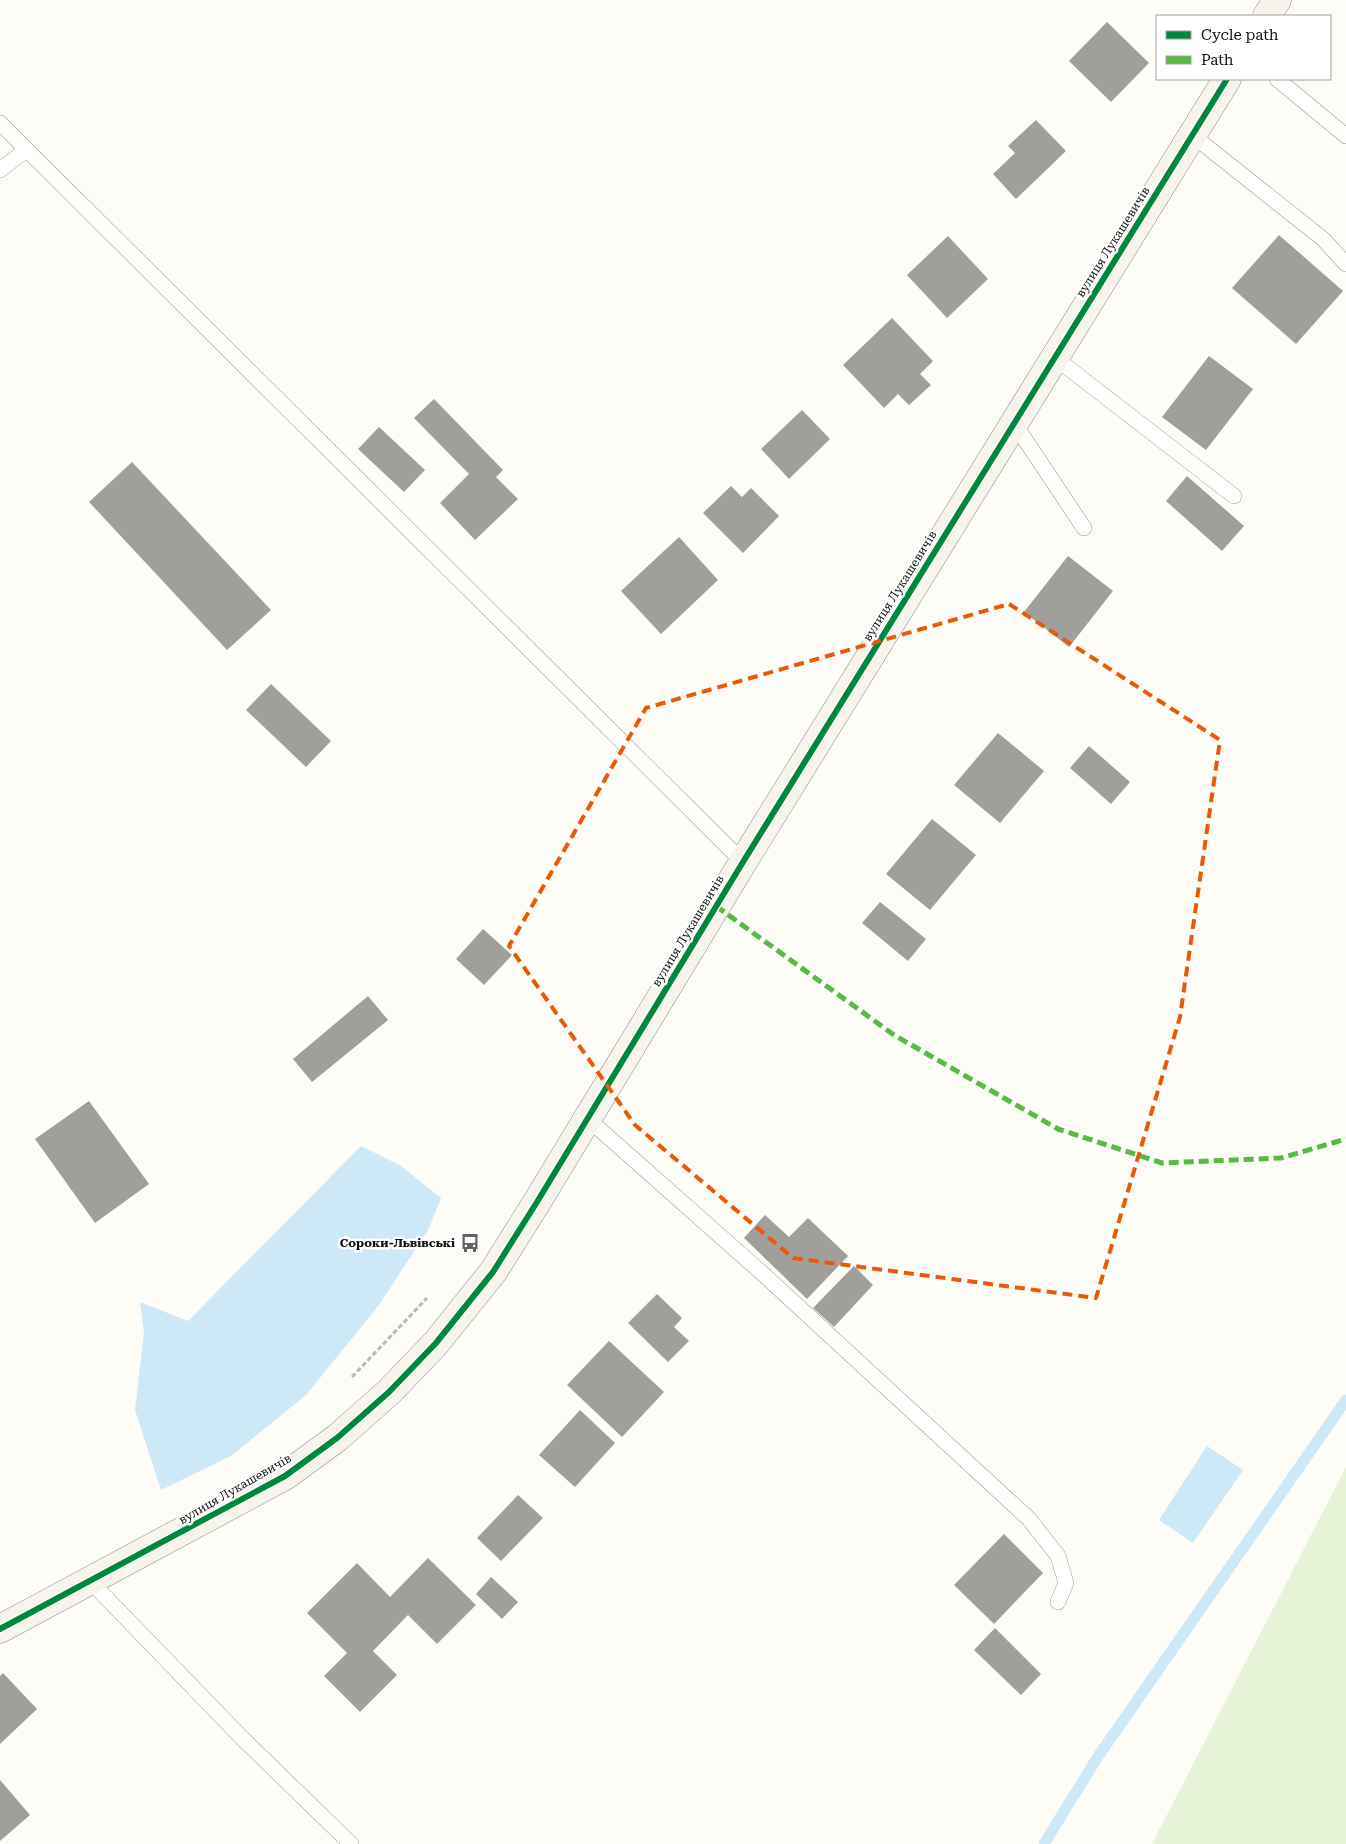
<svg xmlns="http://www.w3.org/2000/svg" width="1346" height="1844" viewBox="0 0 1346 1844" font-family="'Roboto Serif',serif">
<rect width="100%" height="100%" fill="#fdfcf7"/>
<polygon fill="#e7f3d7" points="1346,1467 1346,1844 1152,1844"/>
<g fill="#cde8f7">
<polygon points="361,1146 401,1166 441,1198 428,1230 379,1305 306,1395 231,1456 161,1490 135,1410 144,1332 140,1302 188,1321"/>
<polygon points="1207,1446 1243,1470 1193,1543 1159,1520"/>
</g>
<g fill="none" stroke-linecap="round" stroke-linejoin="round">
<polyline stroke="#cde8f7" stroke-width="11" points="1044,1844 1097,1758 1346,1400"/>
</g>
<g fill="#a19f9c">
<polygon points="1107,22 1149,63 1111,102 1069,61"/>
<polygon points="1036,120 1066,151 1016,199 993,174 1015,153 1008,146"/>
<polygon points="1279,235 1343,291 1296,344 1232,288"/>
<polygon points="948,236 988,279 947,318 907,275"/>
<polygon points="892,318 933,361 920,374 931,385 909,405 898,394 884,408 843,365"/>
<polygon points="1209,356 1253,389 1206,450 1162,417"/>
<polygon points="434,399 503,470 496,477 518,499 475,540 440,503 469,474 414,418"/>
<polygon points="802,410 830,439 789,479 761,449"/>
<polygon points="379,427 425,470 404,492 358,449"/>
<polygon points="132,462 271,610 227,650 89,502"/>
<polygon points="1187,476 1244,526 1222,551 1166,501"/>
<polygon points="731,486 742,497 751,488 779,516 743,553 703,513"/>
<polygon points="679,537 718,580 661,634 621,591"/>
<polygon points="1068,556 1113,591 1069,647 1024,612"/>
<polygon points="271,684 331,741 306,767 246,710"/>
<polygon points="998,733 1044,771 1000,823 954,785"/>
<polygon points="1089,746 1130,782 1111,804 1070,768"/>
<polygon points="932,819 976,855 930,910 886,874"/>
<polygon points="880,902 926,939 908,961 862,923"/>
<polygon points="483,929 512,955 484,985 456,959"/>
<polygon points="368,996 388,1020 312,1082 293,1059"/>
<polygon points="89,1101 149,1184 95,1223 35,1139"/>
<polygon points="765,1215 789,1237 808,1218 848,1256 807,1299 744,1238"/>
<polygon points="854,1266 873,1285 834,1327 813,1308"/>
<polygon points="657,1294 682,1318 674,1327 689,1341 668,1362 628,1323"/>
<polygon points="609,1341 664,1392 622,1437 567,1385"/>
<polygon points="580,1410 615,1443 575,1487 539,1455"/>
<polygon points="518,1495 543,1518 501,1561 477,1538"/>
<polygon points="1004,1534 1043,1573 994,1624 954,1585"/>
<polygon points="428,1558 476,1605 437,1644 408,1615 373,1651 397,1675 360,1712 324,1676 347,1653 307,1613 357,1563 390,1597"/>
<polygon points="491,1577 518,1602 502,1619 476,1594"/>
<polygon points="995,1628 1041,1674 1021,1695 974,1650"/>
<polygon points="3,1673 37,1709 0,1744 0,1676"/>
<polygon points="0,1780 30,1815 0,1841"/>
</g>
<g fill="none" stroke-linecap="round" stroke-linejoin="round">
<g stroke="#979795" stroke-width="16">
<g id="lane">
<polyline points="1277,79 1346,136"/>
<polyline points="0,123 743,862"/>
<polyline points="1192,135 1323,239 1346,264"/>
<polyline points="0,170 26,150"/>
<polyline points="1054,357 1234,496"/>
<polyline points="1014,423 1084,528"/>
<polyline points="588,1119 763,1274 1029,1519 1058,1556 1066,1583 1058,1602"/>
<polyline points="91,1582 241,1737 351,1844"/>
</g>
</g>
<g stroke="#8e8d8b" stroke-width="29">
<g id="secondary">
<polyline points="1267,16 1277,0"/>
<polyline points="0,1629 285,1476 337,1438 389,1392 436,1343 493,1272 537,1202 743,862 1227,79"/>
</g>
</g>
<polyline stroke="#b9b9b8" stroke-width="3" stroke-dasharray="5 2.5" stroke-linecap="butt" points="352,1377 427,1298"/>
<use href="#lane" stroke="#fffffe" stroke-width="15"/>
<use href="#secondary" stroke="#f6f4eb" stroke-width="28"/>
<polyline stroke="#58b947" stroke-width="5" stroke-dasharray="10 5" stroke-linecap="butt" points="716,906 894,1035 1058,1129 1162,1163 1281,1158 1346,1139"/>
<g stroke="#fff" stroke-width="9">
<polyline id="cycleway" points="0,1629 285,1476 337,1438 389,1392 436,1343 493,1272 537,1202 743,862 1227,79"/>
</g>
<use href="#cycleway" stroke="#00873e" stroke-width="6"/>
</g>
<path fill="none" stroke="#e8590c" stroke-width="4" stroke-dasharray="10 6" stroke-linejoin="round" d="M1009,604L1220,740L1180,1017L1096,1298L793,1258L635,1125L509,946L646,708Z"/>
<defs>
<g id="bus-bare" transform="scale(1.5)"><path d="M-5-6H5V4H4V6H2V4H-2V6H-4V4H-5ZM-3.5-4V0h7V-4ZM-3.5 1.2v1.5H-2V1.2ZM2 1.2v1.5H3.5V1.2Z" fill="#646362" stroke="#fff" stroke-width="2.5" paint-order="stroke"/></g>
</defs>
<g fill-rule="evenodd">
<use href="#bus-bare" x="470" y="1243"/>
</g>
<g text-anchor="middle" dominant-baseline="central" stroke-width="5" stroke-linejoin="round" paint-order="stroke">
<g font-size="12" fill="#111" stroke="#fff">
<text transform="translate(1113 242) rotate(-58)">вулиця Лукашевичів</text>
<text transform="translate(900 586) rotate(-58)">вулиця Лукашевичів</text>
<text transform="translate(688 931) rotate(-59)">вулиця Лукашевичів</text>
<text transform="translate(235 1489) rotate(-30)">вулиця Лукашевичів</text>
</g>
<g font-size="12" font-weight="bold" fill="#111" stroke="#fff" text-anchor="end">
<text x="455" y="1243">Сороки-Львівські</text>
</g>
</g>
<rect x="1156" y="15" width="175" height="65" fill="#ffffff" stroke="#a0a0a0"/>
<rect x="1166" y="31" width="25" height="8" fill="#00873e" stroke="#a0a0a0"/>
<text x="1201" y="40" font-size="15" fill="#111111">Cycle path</text>
<rect x="1166" y="56" width="25" height="8" fill="#58b947" stroke="#a0a0a0"/>
<text x="1201" y="65" font-size="15" fill="#111111">Path</text>
</svg>
